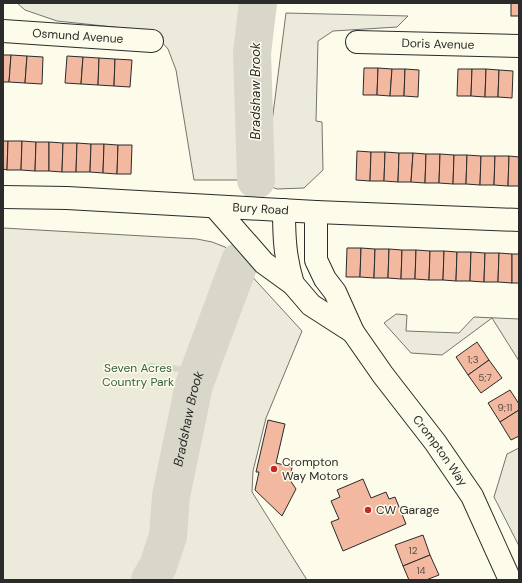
<svg xmlns="http://www.w3.org/2000/svg" width="522" height="583" viewBox="0 0 522 583" font-family="'DM Sans',sans-serif">
<rect width="100%" height="100%" fill="#fdfbea"/>
<g fill="#ecebdb" stroke="#74746e">
<polygon points="17,3 258,3 252,53 256,180 194,180 176,70 168,49 152,31 57,21 25,10"/>
<polygon points="286,13 408,16 397,27 333,31 318,41 316,121 322,122 323,170 304,188 277,189 264,184"/>
<polygon points="3,228 197,239 212,242 225,247 302,331 266,418 253,471 252,492 307,580 3,580"/>
<polygon points="396,314 407,315 406,331 459,333 474,317 519,319 519,361 492,318 442,355 411,353 384,323"/>
<polygon points="519,448 519,546 494,497 507,454"/>
</g>
<g fill="none" stroke-linecap="round" stroke-linejoin="round">
<polyline stroke="#d8d7c9" stroke-width="6" points="150,366 199,371"/>
<g stroke="#d8d7c9" stroke-width="38">
<polyline points="256,180 252,53 258,3"/>
<path id="s1" d="M150,580L158,566L168,536L171,496L194,385L240,261"/>
</g>
</g>
<g fill="#f2b8a0" stroke="#2b2b2b">
<rect x="511" y="3" width="8" height="13"/>
<polygon points="3,55 11,55 9,82 3,82"/>
<polygon points="11,55 27,56 25,83 9,82"/>
<polygon points="27,56 43,57 42,84 25,83"/>
<polygon points="67,56 83,57 81,84 65,83"/>
<polygon points="83,57 99,58 98,85 81,84"/>
<polygon points="99,58 115,59 114,86 98,85"/>
<polygon points="115,59 132,60 130,87 114,86"/>
<polygon points="364,68 378,68 377,95 363,95"/>
<polygon points="378,68 392,69 390,96 377,95"/>
<polygon points="392,69 405,69 404,96 390,96"/>
<polygon points="405,69 419,70 418,97 404,96"/>
<polygon points="458,69 472,69 471,96 457,96"/>
<polygon points="472,69 486,69 485,97 471,96"/>
<polygon points="486,69 499,70 498,97 485,97"/>
<polygon points="499,70 513,71 512,98 498,97"/>
<polygon points="3,141 8,141 7,170 3,169"/>
<polygon points="8,141 22,141 21,170 7,170"/>
<polygon points="22,141 36,142 35,171 21,170"/>
<polygon points="36,142 49,142 49,171 35,171"/>
<polygon points="49,142 63,143 62,172 49,171"/>
<polygon points="63,143 77,143 76,172 62,172"/>
<polygon points="77,143 91,144 90,172 76,172"/>
<polygon points="91,144 104,144 103,173 90,172"/>
<polygon points="104,144 118,145 117,174 103,173"/>
<polygon points="118,145 132,145 131,174 117,174"/>
<polygon points="357,151 371,152 370,181 356,180"/>
<polygon points="371,152 385,152 384,181 370,181"/>
<polygon points="385,152 399,153 398,182 384,181"/>
<polygon points="399,153 413,153 411,182 398,182"/>
<polygon points="413,153 426,154 425,183 411,182"/>
<polygon points="426,154 440,154 439,183 425,183"/>
<polygon points="440,154 454,155 453,184 439,183"/>
<polygon points="454,155 467,155 466,184 453,184"/>
<polygon points="467,155 481,156 480,185 466,184"/>
<polygon points="481,156 495,156 494,185 480,185"/>
<polygon points="495,156 509,156 508,186 494,185"/>
<polygon points="509,156 519,157 519,186 508,186"/>
<polygon points="347,248 361,248 360,277 346,277"/>
<polygon points="361,248 375,249 374,278 360,277"/>
<polygon points="375,249 389,249 388,278 374,278"/>
<polygon points="389,249 402,250 401,279 388,278"/>
<polygon points="402,250 416,250 415,279 401,279"/>
<polygon points="416,250 430,251 429,280 415,279"/>
<polygon points="430,251 444,251 443,280 429,280"/>
<polygon points="444,251 457,252 456,281 443,280"/>
<polygon points="457,252 471,252 470,281 456,281"/>
<polygon points="471,252 485,253 484,282 470,281"/>
<polygon points="485,253 499,253 498,282 484,282"/>
<polygon points="499,253 512,254 512,283 498,282"/>
<rect x="512" y="254" width="7" height="29"/>
<polygon points="477,342 489,360 468,375 456,357"/>
<polygon points="489,360 502,378 481,393 468,375"/>
<polygon points="510,390 519,404 519,410 500,422 488,403"/>
<polygon points="519,410 519,436 511,440 500,422"/>
<polygon points="268,420 285,424 276,463 292,467 290,480 296,489 282,516 255,490 259,472 256,472"/>
<polygon points="363,479 371,498 386,492 389,499 395,497 406,524 343,551 331,522 339,519 331,501 340,497 337,490"/>
<polygon points="423,535 430,555 403,566 395,545"/>
<polygon points="430,555 439,575 426,580 409,580 403,566"/>
</g>
<g fill="none" stroke-linecap="round" stroke-linejoin="round">
<g stroke="#2b2b2b" stroke-width="24">
<g id="minor">
<path id="s2" d="M3,31L152,41"/>
<path id="s3" d="M357,42L519,46"/>
</g>
</g>
<g stroke="#2b2b2b" stroke-width="24">
<polyline id="major" points="316,212 519,220"/>
</g>
<g stroke="#2b2b2b" stroke-width="24">
<g id="highway">
<path id="s4" d="M3,197L67,198L316,212V260L325,279L335,292L353,332L383,375L435,442L472,496L510,580"/>
<polyline points="215,207 264,263 293,284 311,305 353,332"/>
<path d="M284,210C284,237 285,258 293,284"/>
</g>
</g>
<use href="#minor" stroke="#fdfbea" stroke-width="22"/>
<use href="#major" stroke="#fdfbea" stroke-width="22"/>
<use href="#highway" stroke="#fdfbea" stroke-width="22"/>
</g>
<g fill="#c62828" stroke="#fdfbea" stroke-width="1.5">
<circle cx="274" cy="469" r="4"/>
<circle cx="368" cy="510" r="4"/>
</g>
<g text-anchor="middle" dominant-baseline="central" stroke-width="3" stroke-linejoin="round" paint-order="stroke">
<g font-size="10" fill="#5d4e48">
<text x="473" y="359">1;3</text>
<text x="485" y="377">5;7</text>
<text x="505" y="407">9;11</text>
<text x="413" y="550">12</text>
<text x="421" y="570">14</text>
</g>
<g font-size="12" fill="#2b2b2b" stroke="#fdfbea">
<text stroke="none"><textPath href="#s2" startOffset="75">Osmund Avenue</textPath></text>
<text stroke="none"><textPath href="#s3" startOffset="81">Doris Avenue</textPath></text>
<text stroke="none"><textPath href="#s4" startOffset="258">Bury Road</textPath></text>
<text stroke="none"><textPath href="#s4" startOffset="590">Crompton Way</textPath></text>
</g>
<g font-size="12" fill="#34623c" stroke="#fdfbea">
<text x="138" y="368">Seven Acres<tspan x="138" dy="14">Country Park</tspan></text>
</g>
<g font-size="12" fill="#2b2b2b" stroke="#fdfbea" text-anchor="start">
<text x="282" y="462">Crompton<tspan x="282" dy="14">Way Motors</tspan></text>
<text x="376" y="510">CW Garage</text>
</g>
<g font-size="13" font-style="italic" fill="#2b2b2b" stroke="#fdfbea">
<text transform="translate(255 91) rotate(-90)">Bradshaw Brook</text>
<text stroke="none"><textPath href="#s1" startOffset="167">Bradshaw Brook</textPath></text>
</g>
</g>
<rect width="522" height="583" fill="none" stroke="#2b2b2b" stroke-width="8"/>
</svg>
